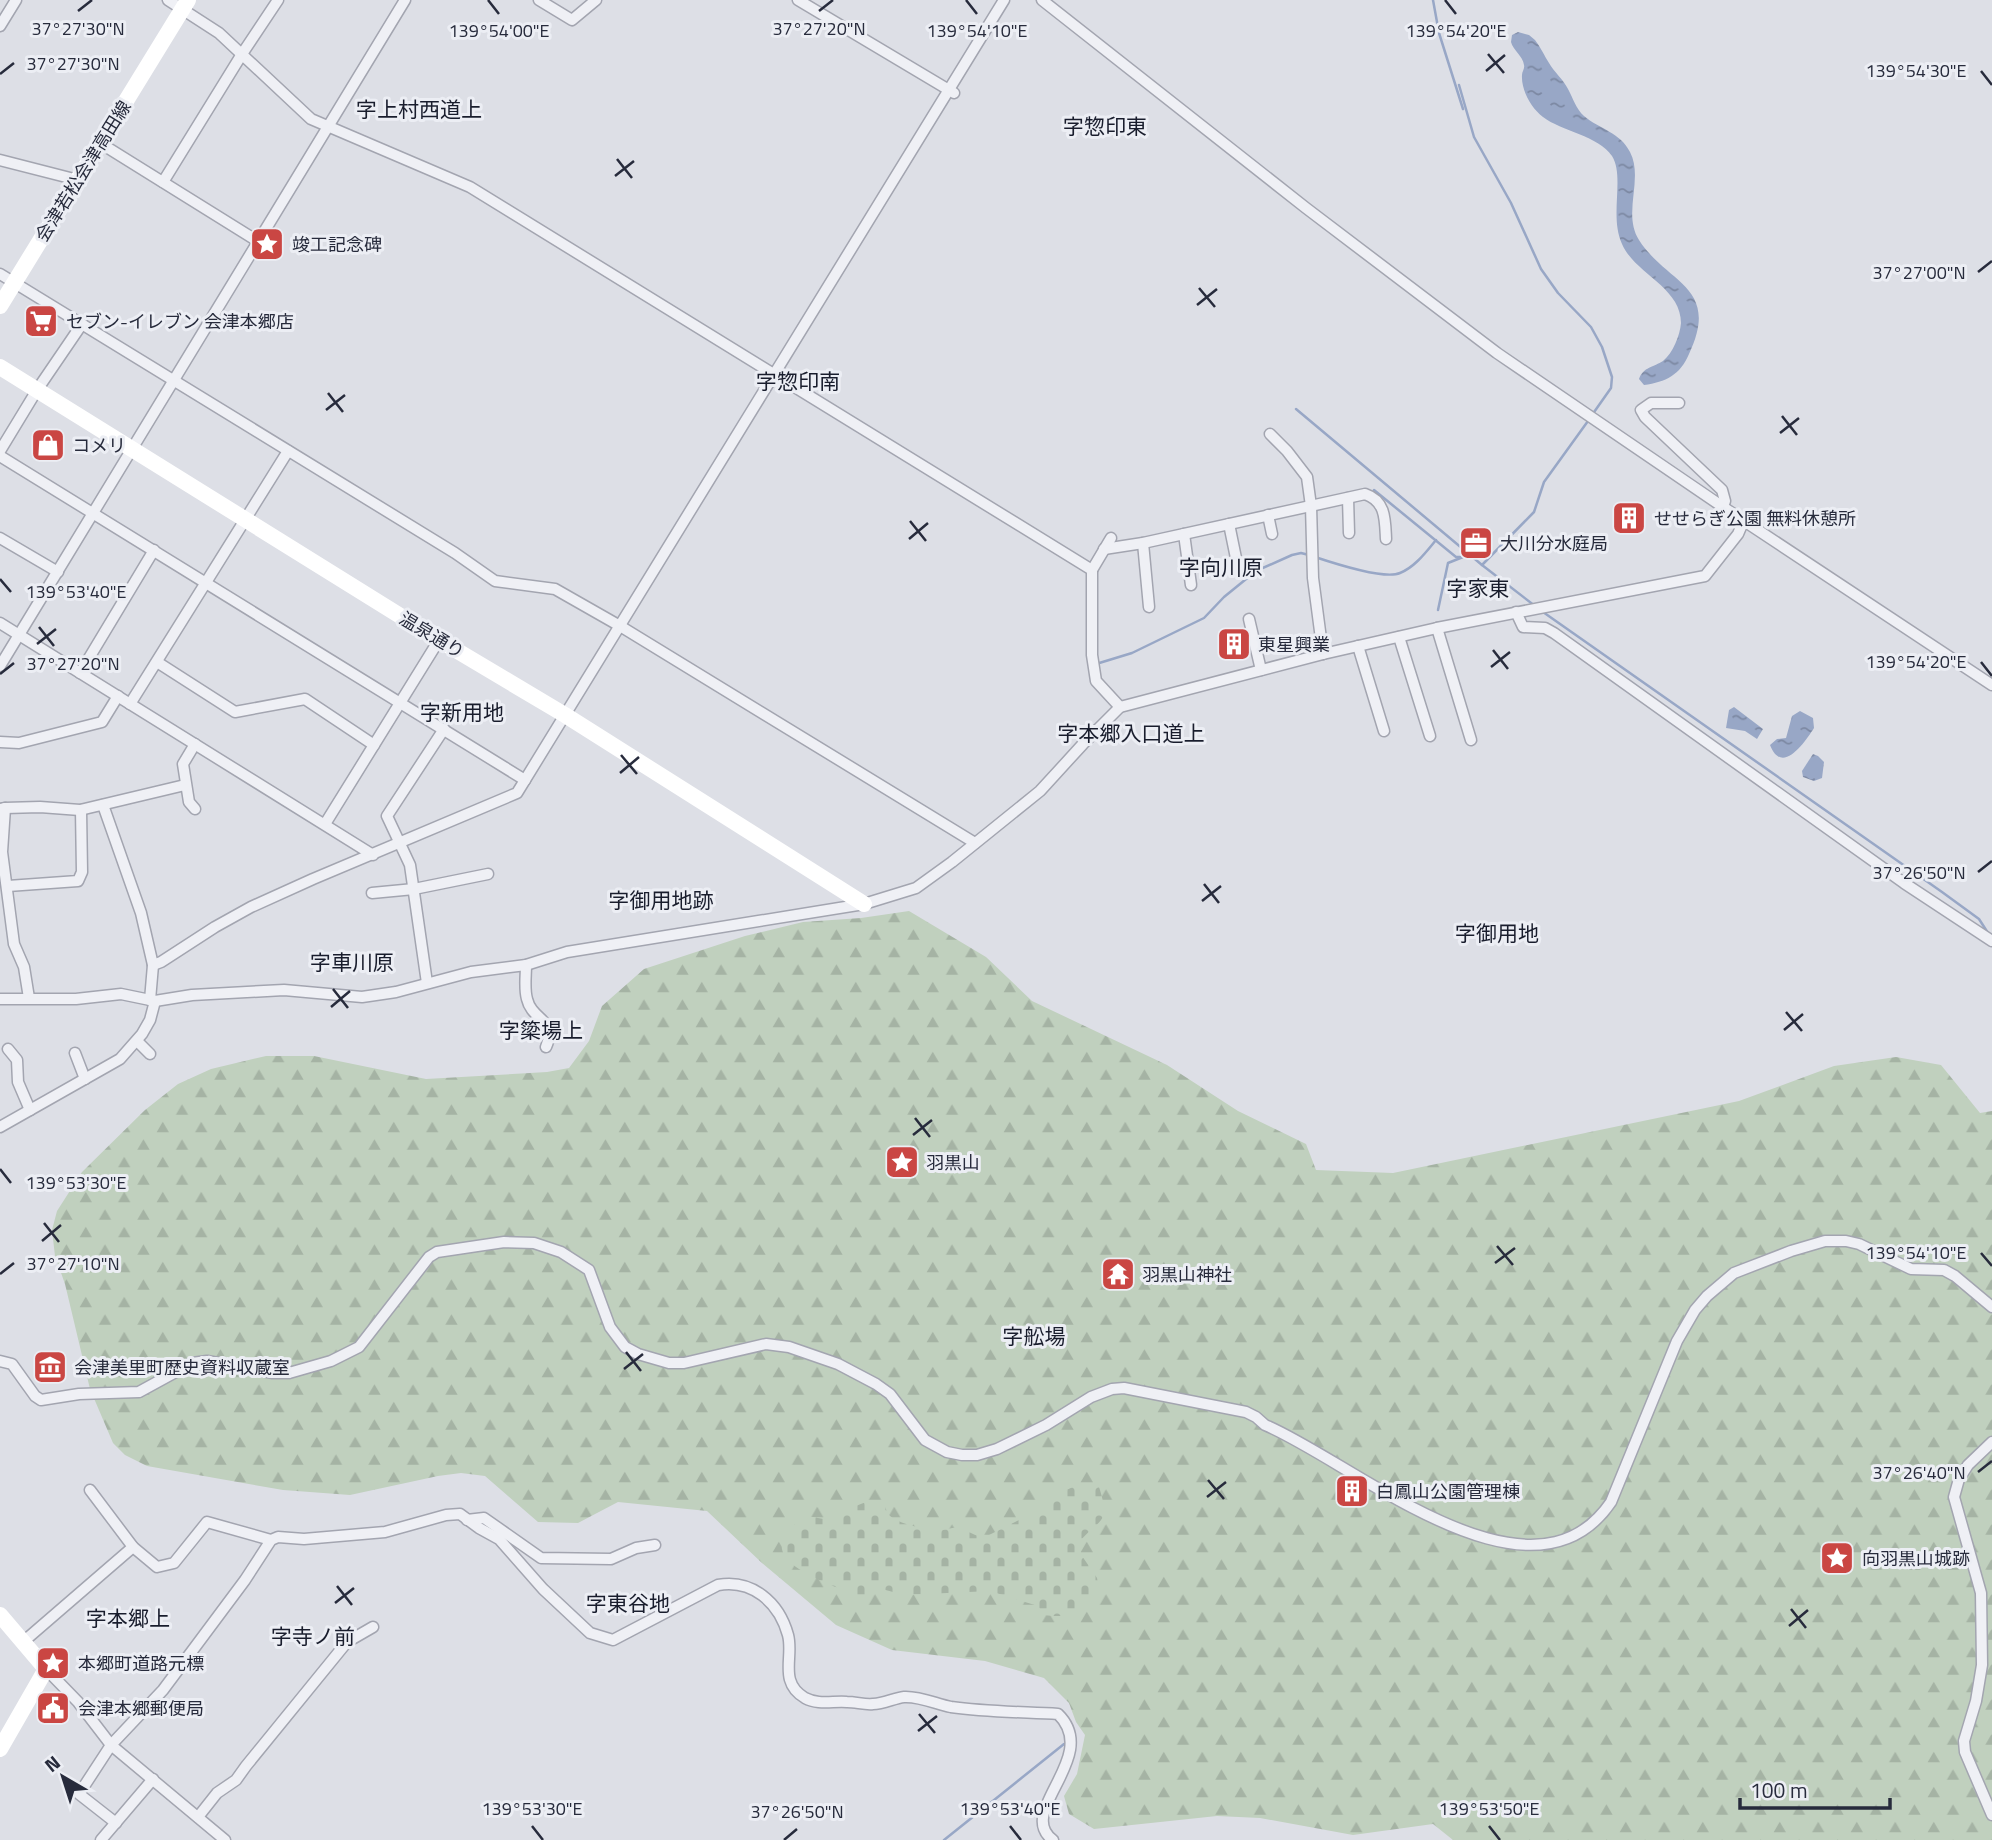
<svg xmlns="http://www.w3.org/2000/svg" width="1992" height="1840" viewBox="0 0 1992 1840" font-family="'Titillium Web','Noto Sans JP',sans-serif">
<defs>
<pattern id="forest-firs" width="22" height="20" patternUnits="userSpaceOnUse" patternTransform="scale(1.75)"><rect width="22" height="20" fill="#c0d0be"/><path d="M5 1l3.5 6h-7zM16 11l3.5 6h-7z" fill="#a5b3a4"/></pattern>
<pattern id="cemetery-stones" width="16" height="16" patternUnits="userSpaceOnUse" patternTransform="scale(1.75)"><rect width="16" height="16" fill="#c0d0be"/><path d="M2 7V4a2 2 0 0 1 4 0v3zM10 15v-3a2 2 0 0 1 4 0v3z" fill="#a5b3a4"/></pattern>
<pattern id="water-ripples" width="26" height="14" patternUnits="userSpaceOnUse" patternTransform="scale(1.75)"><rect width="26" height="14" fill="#98a7c6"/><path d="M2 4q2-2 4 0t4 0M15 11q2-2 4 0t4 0" fill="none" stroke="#7c88a2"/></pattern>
</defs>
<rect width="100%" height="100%" fill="#dddfe6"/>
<polygon fill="url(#forest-firs)" points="909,911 986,957 1032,1001 1167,1065 1238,1111 1306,1144 1316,1170 1393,1173 1739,1101 1834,1066 1896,1057 1941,1065 1980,1113 1992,1111 1992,1840 1453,1840 1433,1824 1353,1835 1260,1818 1217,1816 1094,1829 1069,1814 1064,1796 1077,1774 1085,1735 1076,1722 1069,1703 1044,1678 985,1661 892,1650 836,1625 762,1563 707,1511 618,1502 578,1523 538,1522 485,1476 461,1473 438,1476 350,1495 283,1490 147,1466 125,1455 113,1443 90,1389 65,1284 55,1256 52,1230 57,1211 82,1172 145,1110 178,1084 211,1069 266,1056 314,1056 426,1079 547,1072 569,1068 589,1041 602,1006 644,969 745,936 803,922 861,918"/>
<path fill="url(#cemetery-stones)" d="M1075,1486L1099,1487C1112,1527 1098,1517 1078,1544L1082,1556L1097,1578L1100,1595C1078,1612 1072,1619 1044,1615L1038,1606L990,1591L904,1595L882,1589L863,1597C844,1590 785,1571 782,1549C781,1543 785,1539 787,1534C792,1526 798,1519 807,1517C814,1516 822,1520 829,1519C851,1515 859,1495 884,1504C884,1505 888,1514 889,1515C897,1524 930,1531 942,1530C948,1530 952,1527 958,1528C968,1530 975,1537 985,1537L1031,1514L1039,1503Z"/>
<g fill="url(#water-ripples)">
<path d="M1518,32L1529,35L1535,40C1541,48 1544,55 1549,63C1554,72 1563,79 1568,89C1573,98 1576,109 1584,116C1599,129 1620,132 1630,152C1644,179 1622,213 1639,240C1667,284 1721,286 1689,354C1680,375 1666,382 1644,385L1639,379C1643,367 1654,367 1663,361C1673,353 1680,335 1681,323C1681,287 1635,274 1622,244C1609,216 1625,177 1612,156C1599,136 1561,131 1543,117C1531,108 1521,90 1522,75C1522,72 1525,68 1524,65C1523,56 1513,50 1511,42L1512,35Z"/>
<polygon points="1734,707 1763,729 1757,739 1745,731 1726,728 1729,710"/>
<path d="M1800,711L1813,718L1814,728C1805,742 1782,776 1770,745L1777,739L1786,738L1792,716Z"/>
<polygon points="1813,754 1818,756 1824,762 1822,778 1814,781 1803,777 1802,771"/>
</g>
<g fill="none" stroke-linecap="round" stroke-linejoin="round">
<g stroke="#98a7c6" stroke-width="2.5">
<polyline points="1433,0 1439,33 1463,109"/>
<polyline points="1459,85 1474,137 1511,203 1541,269 1558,293 1591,327 1602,347 1612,377 1611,388 1592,415"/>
<polyline points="1296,409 1482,565"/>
<polyline points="1374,490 1456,557 1462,557 1466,552"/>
<path d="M1315,557C1333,563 1384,580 1400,573C1415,567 1426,552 1436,540"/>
<polyline points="1535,606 1482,565 1534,512 1544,482 1588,421"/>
<polyline points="1438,610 1448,563 1463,557"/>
<polyline points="1543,612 1942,892 1979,919 1988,933"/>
<polyline points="1096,664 1132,653 1204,618 1224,597 1256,571 1292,555 1301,553 1309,555"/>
<polyline points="944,1840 1064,1744"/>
</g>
<g stroke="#a3a5b0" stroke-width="13">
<g id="street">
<polyline points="168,0 219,33 311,119 470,187 1092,570 1092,655 1096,681 1120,707"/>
<polyline points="539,0 572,20 596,0"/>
<polyline points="798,0 954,93"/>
<polyline points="1042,0 1306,208 1497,353 1723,507 1992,685"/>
<polyline points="0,26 16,0"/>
<polyline points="100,143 259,242"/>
<polyline points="0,160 78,180"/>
<polyline points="163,182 242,54 278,0"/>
<polyline points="0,274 455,553 495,581 555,589 620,626 975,843"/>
<polyline points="1679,403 1651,403 1641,410 1645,417 1722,490 1725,501 1723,507"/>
<polyline points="1270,434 1287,451 1307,477 1311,506 1313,578 1323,654"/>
<polyline points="0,451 37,390 82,324"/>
<polyline points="0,456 525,780"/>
<polyline points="1348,498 1349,533"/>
<polyline points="1268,515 1272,534"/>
<polyline points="1229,524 1237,563"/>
<polyline points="1184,534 1191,585"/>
<polyline points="0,538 58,572"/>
<polyline points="1143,543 1149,607"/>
<path d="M1104,549L1143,543L1365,494C1386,501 1385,520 1386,539"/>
<polyline points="1092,570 1111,538"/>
<polyline points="1516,612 1523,627 1545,628 1554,633 1904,883 1992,941"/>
<polyline points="1249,619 1261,670"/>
<polyline points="0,623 373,855"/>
<polyline points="1437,628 1471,740"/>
<polyline points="1399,637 1430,736"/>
<polyline points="1358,646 1384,731"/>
<polyline points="157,662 235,712 305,699 374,745"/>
<polyline points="0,666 405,0"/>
<polyline points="80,673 154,550"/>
<polyline points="130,704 288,451"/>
<polyline points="0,742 19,743 102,722 118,696"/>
<polyline points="103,805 141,913 153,965 150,1000"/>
<polyline points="5,808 40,807 80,810 185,785"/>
<polyline points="0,809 5,808 2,852 14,944 24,967 29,998"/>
<polyline points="195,809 189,802 183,764 195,744"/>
<polyline points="325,824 439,640"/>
<polyline points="8,886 78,881 82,872 81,810"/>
<polyline points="372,893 414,889 488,874"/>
<polyline points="153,965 161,962 215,927 251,907 313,879 517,793 1004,0"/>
<path d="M526,965C526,976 524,989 527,999C532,1021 558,1019 546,1047"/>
<polyline points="427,983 410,865 387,816 444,729"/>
<polyline points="0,999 76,999 121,994 155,1001 192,995 284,990 362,997 396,992 471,972 526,965 567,952 864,904 916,888 952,862 1040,791 1083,744 1120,707 1323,654 1437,628 1705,576 1738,534 1744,520"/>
<polyline points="137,1041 150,1054"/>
<polyline points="8,1049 17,1060 18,1082 30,1110"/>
<polyline points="75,1053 85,1079"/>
<polyline points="0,1127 120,1059 142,1034 150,1020 155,1001"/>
<path d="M0,1361L12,1364L35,1396L41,1400L79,1394L139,1392L192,1363L207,1361L273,1373H289L331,1361L359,1347L429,1257L437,1252L504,1242L534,1243L561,1252L589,1270L610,1327L625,1347L638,1354L669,1363H684L766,1344L789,1347L838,1364L876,1384L890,1394L925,1440L947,1452L962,1455H977L997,1449L1046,1425L1091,1397L1112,1389L1124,1388L1246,1412L1256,1417L1265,1425C1352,1461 1531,1620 1611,1502L1677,1341L1695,1310L1707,1296L1734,1273L1791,1251L1825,1241H1846L1859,1244L1911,1269L1944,1270L1955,1276L1992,1307"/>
<polyline points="1992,1442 1968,1465 1959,1479 1954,1497 1981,1593 1982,1665 1976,1701 1964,1741 1965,1752 1992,1815"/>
<polyline points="90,1490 133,1547 157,1567 174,1563 207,1522 271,1540"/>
<polyline points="467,1520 484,1518 541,1558 611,1559 636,1548 655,1545"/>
<polyline points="23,1642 133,1547"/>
<polyline points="46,1669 78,1702 111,1745 225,1840"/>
<polyline points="198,1817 217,1793 236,1780 246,1766 347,1642 373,1627"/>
<path d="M116,1823L79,1794L111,1745L163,1690L245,1580L271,1540L278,1537L304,1539L385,1532L446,1515L460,1514L479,1528L499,1539L543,1589L590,1633L613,1640L718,1585C752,1579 779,1602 788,1635C794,1657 778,1682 805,1698C818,1705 832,1701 847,1702C856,1702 865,1705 873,1704C884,1704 894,1698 904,1697C920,1696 936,1704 951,1707C986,1712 1023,1712 1058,1714C1102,1757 1014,1812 1053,1840"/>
<polyline points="101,1840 153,1779"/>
</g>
</g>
<use href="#street" stroke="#eff0f5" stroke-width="10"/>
<g stroke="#fff" stroke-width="16">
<polyline points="0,306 188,0"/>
<polyline points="0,367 439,640 565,715 864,904"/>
<polyline points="0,1615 46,1669 0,1749"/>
</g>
</g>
<path fill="none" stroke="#272b3c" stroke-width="2.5" d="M488,0L499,14M966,0L977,14M1445,0L1456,14M78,11L92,0M819,11L833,0M1488,54L1504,73M1486,71L1505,55M1981,71L1992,85M0,74L14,63M617,159L632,178M615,176L634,161M1978,272L1992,261M1199,288L1215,307M1197,305L1217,289M328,393L343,412M326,410L345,395M1782,416L1797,435M1780,433L1799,418M910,521L926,541M909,539L928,523M0,579L11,592M39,627L54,646M37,644L56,629M1493,650L1508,669M1981,662L1992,676M1491,667L1510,652M0,674L14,663M621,755L637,774M620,773L639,757M1978,872L1992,861M1204,884L1219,903M1202,901L1221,886M333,989L348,1008M331,1007L350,991M1786,1012L1802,1031M1784,1030L1803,1014M915,1118L930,1137M913,1135L932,1120M0,1169L11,1183M44,1223L59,1242M42,1241L61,1225M1497,1246L1513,1265M1981,1253L1992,1266M1495,1263L1515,1248M0,1274L14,1263M626,1352L641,1371M624,1369L643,1354M1978,1472L1992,1461M1208,1480L1224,1499M1207,1497L1226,1482M337,1586L352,1605M335,1603L354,1588M1791,1609L1806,1628M1789,1626L1808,1610M919,1714L935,1733M918,1731L937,1716M532,1826L543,1840M1010,1826L1021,1840M1489,1826L1500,1840M784,1840L797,1829"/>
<defs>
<g id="sight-square" transform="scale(1.75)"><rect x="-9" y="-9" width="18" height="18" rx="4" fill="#ca4643" stroke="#eceef4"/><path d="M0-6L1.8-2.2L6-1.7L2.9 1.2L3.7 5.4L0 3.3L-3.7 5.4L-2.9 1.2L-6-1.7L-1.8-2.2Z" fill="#fff"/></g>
<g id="supermarket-square" transform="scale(1.75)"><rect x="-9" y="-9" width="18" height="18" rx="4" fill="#ca4643" stroke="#eceef4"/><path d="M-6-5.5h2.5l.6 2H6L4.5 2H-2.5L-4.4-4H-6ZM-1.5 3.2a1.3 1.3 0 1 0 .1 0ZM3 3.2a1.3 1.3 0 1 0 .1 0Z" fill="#fff"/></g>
<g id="shop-square" transform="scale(1.75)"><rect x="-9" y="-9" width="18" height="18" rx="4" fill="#ca4643" stroke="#eceef4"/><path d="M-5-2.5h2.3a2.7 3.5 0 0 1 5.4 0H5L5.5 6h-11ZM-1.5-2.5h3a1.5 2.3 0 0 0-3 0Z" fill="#fff"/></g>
<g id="building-square" transform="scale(1.75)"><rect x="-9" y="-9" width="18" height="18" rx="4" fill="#ca4643" stroke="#eceef4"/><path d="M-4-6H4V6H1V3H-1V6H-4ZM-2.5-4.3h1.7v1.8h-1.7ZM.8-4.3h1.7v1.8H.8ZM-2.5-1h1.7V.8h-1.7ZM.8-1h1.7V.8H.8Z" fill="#fff"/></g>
<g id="office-square" transform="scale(1.75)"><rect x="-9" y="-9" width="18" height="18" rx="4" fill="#ca4643" stroke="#eceef4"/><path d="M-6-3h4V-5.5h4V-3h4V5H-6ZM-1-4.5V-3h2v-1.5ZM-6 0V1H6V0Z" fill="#fff"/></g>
<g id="temple-square" transform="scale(1.75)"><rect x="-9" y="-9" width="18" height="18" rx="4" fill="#ca4643" stroke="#eceef4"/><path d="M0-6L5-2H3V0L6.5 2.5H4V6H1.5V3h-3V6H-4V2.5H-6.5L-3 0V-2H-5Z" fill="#fff"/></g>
<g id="museum-square" transform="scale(1.75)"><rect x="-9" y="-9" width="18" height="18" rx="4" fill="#ca4643" stroke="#eceef4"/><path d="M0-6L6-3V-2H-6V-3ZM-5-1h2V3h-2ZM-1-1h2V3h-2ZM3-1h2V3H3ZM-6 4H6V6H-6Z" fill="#fff"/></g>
<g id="civic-square" transform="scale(1.75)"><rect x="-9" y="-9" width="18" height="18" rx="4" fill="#ca4643" stroke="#eceef4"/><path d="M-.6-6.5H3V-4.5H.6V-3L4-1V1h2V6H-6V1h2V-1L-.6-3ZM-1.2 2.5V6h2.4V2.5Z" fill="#fff"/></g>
</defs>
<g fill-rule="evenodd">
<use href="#sight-square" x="267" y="244"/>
<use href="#supermarket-square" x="41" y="321"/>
<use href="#shop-square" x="48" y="445"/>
<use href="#building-square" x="1629" y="518"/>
<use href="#office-square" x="1476" y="543"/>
<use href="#building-square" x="1234" y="644"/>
<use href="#sight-square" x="902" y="1162"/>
<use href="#temple-square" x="1118" y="1274"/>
<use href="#museum-square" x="50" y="1367"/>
<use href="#building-square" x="1352" y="1491"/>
<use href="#sight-square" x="1837" y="1558"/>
<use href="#sight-square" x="53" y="1663"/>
<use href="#civic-square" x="53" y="1708"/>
</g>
<g text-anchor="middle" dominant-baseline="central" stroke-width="6" stroke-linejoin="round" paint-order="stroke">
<g font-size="18" fill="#272b3c" stroke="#eceef4">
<text transform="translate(83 171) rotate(-58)">会津若松会津高田線</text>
<text transform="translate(432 635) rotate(31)">温泉通り</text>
</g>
<g font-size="18" fill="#272b3c" stroke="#eceef4" text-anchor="start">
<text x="292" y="244">竣工記念碑</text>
<text x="66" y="321">セブン-イレブン 会津本郷店</text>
<text x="72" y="445">コメリ</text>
<text x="1654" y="518">せせらぎ公園 無料休憩所</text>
<text x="1500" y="543">大川分水庭局</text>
<text x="1258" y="644">東星興業</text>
<text x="926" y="1162">羽黒山</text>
<text x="1142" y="1274">羽黒山神社</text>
<text x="74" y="1367">会津美里町歴史資料収蔵室</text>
<text x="1376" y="1491">白鳳山公園管理棟</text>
<text x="1862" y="1558">向羽黒山城跡</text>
<text x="78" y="1663">本郷町道路元標</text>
<text x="78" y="1708">会津本郷郵便局</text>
</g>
<g font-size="21" fill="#191d2d" stroke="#eceef4">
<text x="419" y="109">字上村西道上</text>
<text x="1105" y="126">字惣印東</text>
<text x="798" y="381">字惣印南</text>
<text x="1221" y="567">字向川原</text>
<text x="1478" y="588">字家東</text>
<text x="462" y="712">字新用地</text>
<text x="1131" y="733">字本郷入口道上</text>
<text x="661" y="900">字御用地跡</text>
<text x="1497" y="933">字御用地</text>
<text x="352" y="962">字車川原</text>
<text x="541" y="1030">字簗場上</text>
<text x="1034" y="1336">字舩場</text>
<text x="628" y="1603">字東谷地</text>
<text x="128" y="1618">字本郷上</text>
<text x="313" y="1636">字寺ノ前</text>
</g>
</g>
<g font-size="18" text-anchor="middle" fill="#272b3c" stroke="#eceef4" stroke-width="6" stroke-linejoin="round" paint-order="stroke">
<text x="78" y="35">37°27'30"N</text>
<text x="819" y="35">37°27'20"N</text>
<text x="499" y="37">139°54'00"E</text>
<text x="977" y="37">139°54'10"E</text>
<text x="1456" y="37">139°54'20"E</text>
<text x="73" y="70">37°27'30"N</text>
<text x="1916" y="77">139°54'30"E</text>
<text x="1919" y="279">37°27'00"N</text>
<text x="76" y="598">139°53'40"E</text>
<text x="1916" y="668">139°54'20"E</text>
<text x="73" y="670">37°27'20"N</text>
<text x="1919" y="879">37°26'50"N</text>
<text x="76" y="1189">139°53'30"E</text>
<text x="1916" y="1259">139°54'10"E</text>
<text x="73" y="1270">37°27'10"N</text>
<text x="1919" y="1479">37°26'40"N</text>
<text x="532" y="1815">139°53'30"E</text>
<text x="1010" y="1815">139°53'40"E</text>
<text x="1489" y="1815">139°53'50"E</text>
<text x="797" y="1818">37°26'50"N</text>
</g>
<g transform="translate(63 1777) rotate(321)" stroke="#eceef4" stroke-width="5" paint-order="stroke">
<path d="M0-5L12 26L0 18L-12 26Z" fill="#272b3c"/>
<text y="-10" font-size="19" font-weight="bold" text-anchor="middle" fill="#272b3c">N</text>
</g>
<path d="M1740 1798v10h150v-10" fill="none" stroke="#272b3c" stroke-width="3.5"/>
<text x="1750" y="1798" font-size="21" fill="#272b3c" stroke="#eceef4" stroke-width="5" paint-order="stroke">100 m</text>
</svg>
